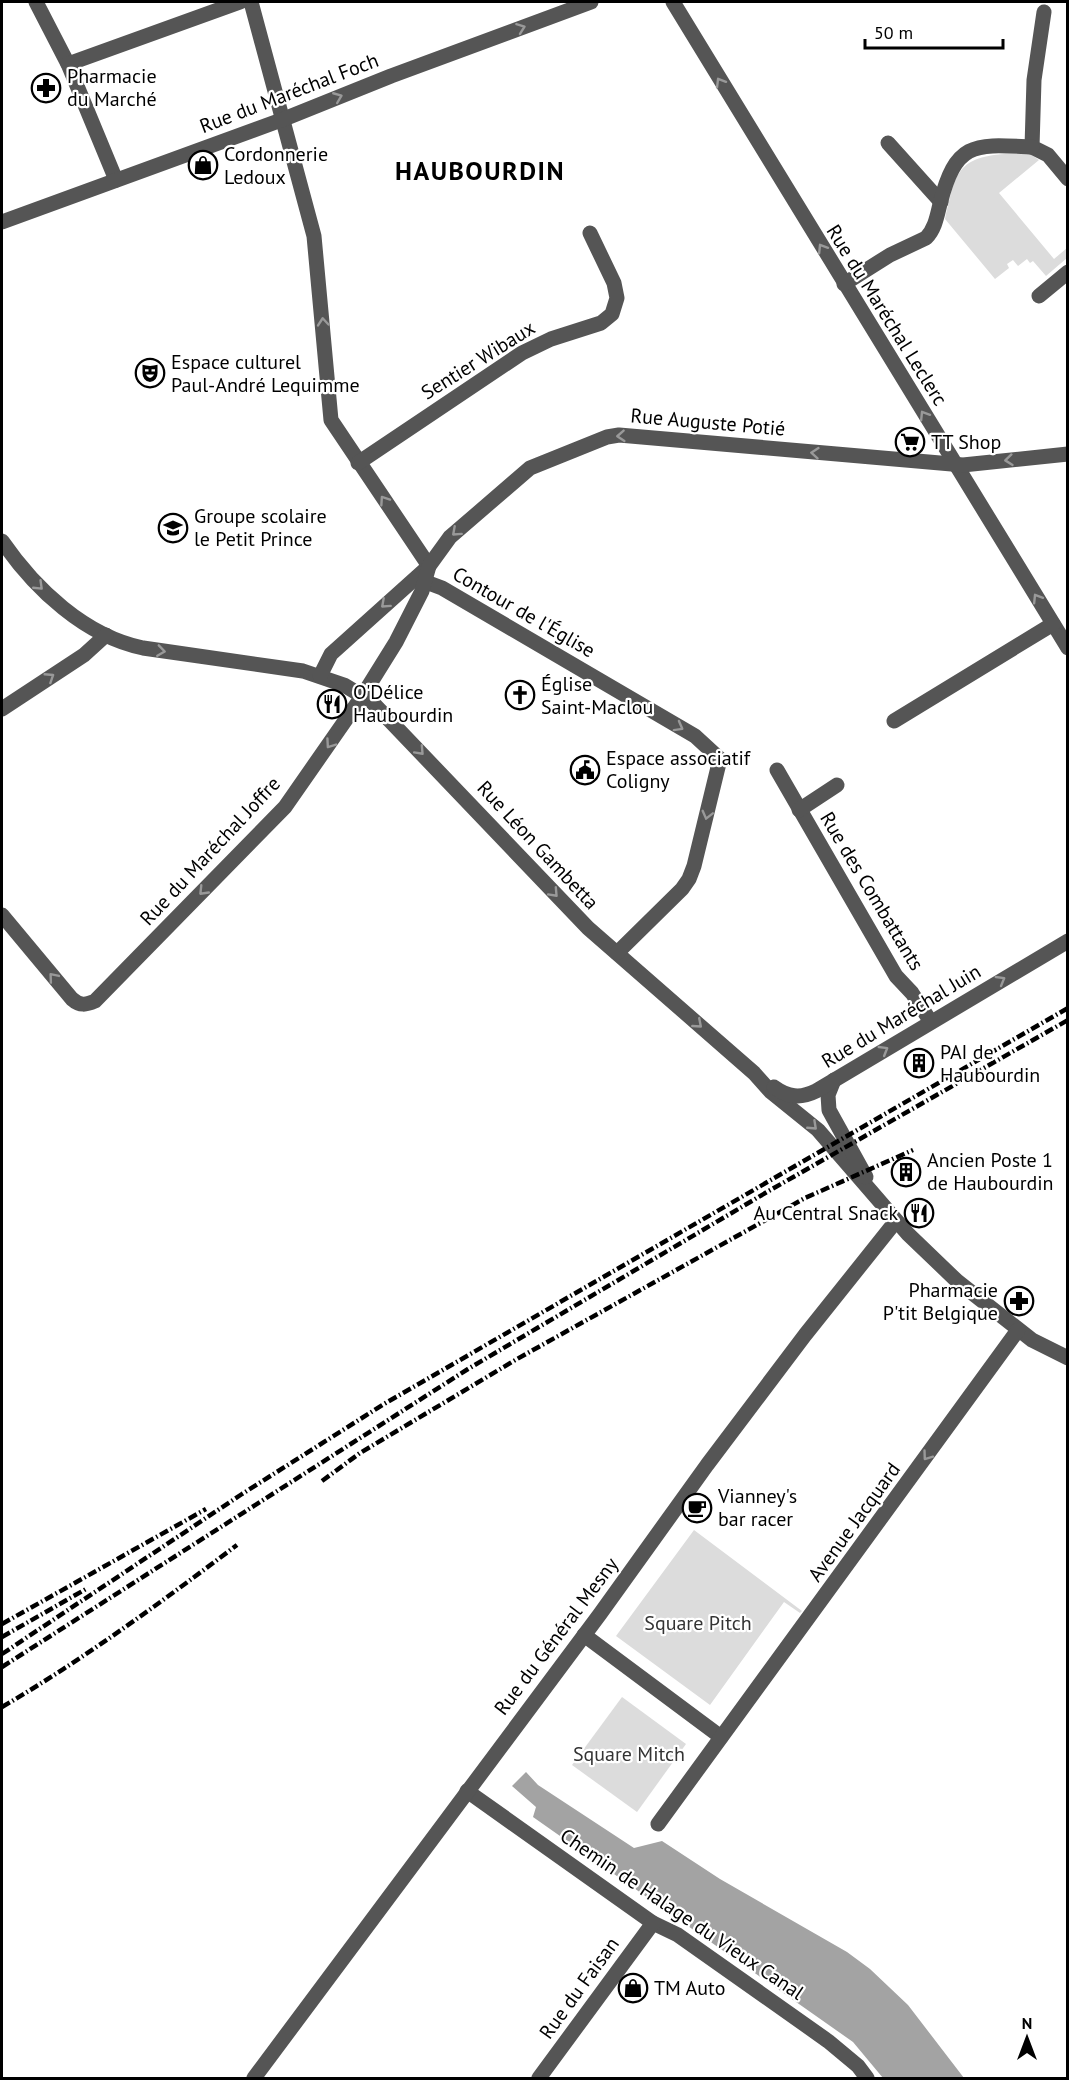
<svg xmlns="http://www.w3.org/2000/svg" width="1069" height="2080" viewBox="0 0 1069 2080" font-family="'PT Sans',sans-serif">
<rect width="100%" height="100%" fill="#fff"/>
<g fill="#dcdcdc">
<path d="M1005,154H1030L1039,160L999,193L1054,259L1067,248V258L1046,276L1033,261L1030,263L1027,259L1018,266L1013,260L1007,264L1009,268L995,279L945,219C955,177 955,157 1005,154Z"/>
<polygon points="694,1530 802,1611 800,1613 784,1602 710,1705 616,1636"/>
<polygon points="622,1697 686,1744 637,1812 572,1765"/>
</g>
<polygon fill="#a3a3a3" points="526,1772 538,1785 634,1848 662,1841 720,1879 847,1952 870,1969 908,2005 964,2078 883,2078 853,2042 533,1817 536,1807 512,1786"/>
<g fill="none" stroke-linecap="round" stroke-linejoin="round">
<g stroke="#555" stroke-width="15">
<polyline points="36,2 68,64 116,180"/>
<polyline points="251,2 314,236 331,420 429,566"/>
<polyline points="673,2 1068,648"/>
<polyline points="1044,12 1034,80 1032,147 1048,155 1068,179"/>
<polyline points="68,64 240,2"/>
<polyline points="888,143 941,202"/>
<polyline points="2,222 284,119 391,76 591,2"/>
<path d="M844,284L890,255L926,238C935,229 937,216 940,204C956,141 974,144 1032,147"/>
<polyline points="1039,296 1068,272"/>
<polyline points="358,463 522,353 551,339 601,323 612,314 617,298 614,283 590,233"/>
<path d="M2,541C35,589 85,636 143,648L303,671L344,685L372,702L588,928L754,1073L771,1092L818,1130L908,1234L957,1281L1032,1340L1068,1358"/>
<polyline points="426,582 442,588 695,736 720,759 694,866 689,879 682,889 617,953"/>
<polyline points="320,676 331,654 429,566"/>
<polyline points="2,709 84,655 106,635"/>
<polyline points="894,721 1053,624"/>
<polyline points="777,770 896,976 912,993 931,1022"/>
<polyline points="799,810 837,785"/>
<path d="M2,915L72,999C80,1006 86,1005 95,1001L285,807L363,695L396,642L422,591L429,566L450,537L530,468L607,437L619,435L963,465L1068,454"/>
<polyline points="834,1080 828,1095 829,1110 866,1177"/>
<path d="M774,1087C788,1097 800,1099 816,1091L1068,941"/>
<polyline points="584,1635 721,1737"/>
<polyline points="467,1791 653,1923 678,1935 828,2041 858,2066 867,2078"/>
<polyline points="658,1824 1018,1330"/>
<polyline points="254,2078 600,1614 707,1465 805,1335 896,1221"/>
<polyline points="539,2078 653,1923"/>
</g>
<g stroke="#000" stroke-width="4.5" stroke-dasharray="9 3 1.5 3" stroke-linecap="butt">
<polyline points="322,1481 360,1453 517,1359 805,1198 913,1150"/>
<polyline points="2,1624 206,1509"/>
<polyline points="2,1637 86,1589"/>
<polyline points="2,1654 242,1494 384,1404 1068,1008"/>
<polyline points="2,1667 468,1369 767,1192 1068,1020"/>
<path d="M2,1707C84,1659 160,1603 237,1545"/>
</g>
</g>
<defs><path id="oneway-chevron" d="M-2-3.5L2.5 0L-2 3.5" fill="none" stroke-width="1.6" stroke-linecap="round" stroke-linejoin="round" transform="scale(1.5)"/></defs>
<g stroke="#999">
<use href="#oneway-chevron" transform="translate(521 28) rotate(-20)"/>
<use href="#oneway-chevron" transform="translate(720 82) rotate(-121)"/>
<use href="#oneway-chevron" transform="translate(338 97) rotate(-22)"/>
<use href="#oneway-chevron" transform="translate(822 248) rotate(-122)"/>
<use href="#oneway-chevron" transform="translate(323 322) rotate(-95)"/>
<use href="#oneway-chevron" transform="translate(924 415) rotate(-122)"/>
<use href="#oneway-chevron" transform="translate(621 436) rotate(176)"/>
<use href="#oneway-chevron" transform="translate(815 453) rotate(-175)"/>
<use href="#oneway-chevron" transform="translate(1009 460) rotate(174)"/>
<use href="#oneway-chevron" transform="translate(384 500) rotate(-124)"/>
<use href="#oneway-chevron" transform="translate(456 532) rotate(138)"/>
<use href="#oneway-chevron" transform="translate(39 586) rotate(44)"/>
<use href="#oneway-chevron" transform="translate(1037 598) rotate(-122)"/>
<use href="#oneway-chevron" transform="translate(385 604) rotate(138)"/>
<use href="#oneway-chevron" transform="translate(161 651) rotate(8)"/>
<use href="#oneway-chevron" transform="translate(50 677) rotate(-33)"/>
<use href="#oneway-chevron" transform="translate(679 727) rotate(29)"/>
<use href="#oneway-chevron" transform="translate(330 744) rotate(125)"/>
<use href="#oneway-chevron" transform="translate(420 751) rotate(47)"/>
<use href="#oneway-chevron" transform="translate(707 815) rotate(104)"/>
<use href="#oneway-chevron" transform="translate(203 891) rotate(134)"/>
<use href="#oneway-chevron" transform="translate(554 893) rotate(47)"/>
<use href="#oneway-chevron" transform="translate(53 977) rotate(-130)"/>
<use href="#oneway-chevron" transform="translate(1001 980) rotate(-30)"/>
<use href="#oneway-chevron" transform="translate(698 1024) rotate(41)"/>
<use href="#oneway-chevron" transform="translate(884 1050) rotate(-31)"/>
<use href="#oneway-chevron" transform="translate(813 1126) rotate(43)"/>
<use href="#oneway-chevron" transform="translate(927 1456) rotate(126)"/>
</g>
<defs>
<g id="pharmacy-ring" transform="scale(1.5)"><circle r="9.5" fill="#fff" stroke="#000" stroke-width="1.5"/><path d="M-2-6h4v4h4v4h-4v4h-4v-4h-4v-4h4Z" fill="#000"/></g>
<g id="shop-ring" transform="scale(1.5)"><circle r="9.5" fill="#fff" stroke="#000" stroke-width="1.5"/><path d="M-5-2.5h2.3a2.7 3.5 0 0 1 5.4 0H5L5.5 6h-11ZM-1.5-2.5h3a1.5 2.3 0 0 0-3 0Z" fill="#000"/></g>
<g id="theatre-ring" transform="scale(1.5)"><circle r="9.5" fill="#fff" stroke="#000" stroke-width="1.5"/><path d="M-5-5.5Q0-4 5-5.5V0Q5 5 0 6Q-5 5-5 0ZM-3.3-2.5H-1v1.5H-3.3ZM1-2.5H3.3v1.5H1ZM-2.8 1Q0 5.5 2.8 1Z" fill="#000"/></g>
<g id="supermarket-ring" transform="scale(1.5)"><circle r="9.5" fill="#fff" stroke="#000" stroke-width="1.5"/><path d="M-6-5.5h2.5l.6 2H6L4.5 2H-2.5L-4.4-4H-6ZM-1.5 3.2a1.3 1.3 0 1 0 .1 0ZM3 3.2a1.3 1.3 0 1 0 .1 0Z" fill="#000"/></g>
<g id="school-ring" transform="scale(1.5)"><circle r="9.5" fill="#fff" stroke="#000" stroke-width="1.5"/><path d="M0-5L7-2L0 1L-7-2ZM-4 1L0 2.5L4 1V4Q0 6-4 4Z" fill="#000"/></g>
<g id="church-ring" transform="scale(1.5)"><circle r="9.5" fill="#fff" stroke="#000" stroke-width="1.5"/><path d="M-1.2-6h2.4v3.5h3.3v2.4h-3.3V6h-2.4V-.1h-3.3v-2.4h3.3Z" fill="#000"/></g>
<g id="restaurant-ring" transform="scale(1.5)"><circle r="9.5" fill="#fff" stroke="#000" stroke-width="1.5"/><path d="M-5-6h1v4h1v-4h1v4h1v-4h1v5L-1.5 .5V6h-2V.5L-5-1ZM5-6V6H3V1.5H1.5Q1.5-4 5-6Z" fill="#000"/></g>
<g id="civic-ring" transform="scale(1.5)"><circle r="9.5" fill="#fff" stroke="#000" stroke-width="1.5"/><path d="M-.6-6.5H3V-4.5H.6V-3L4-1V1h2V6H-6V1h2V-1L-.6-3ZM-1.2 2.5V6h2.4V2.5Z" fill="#000"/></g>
<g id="building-ring" transform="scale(1.5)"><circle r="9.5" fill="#fff" stroke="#000" stroke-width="1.5"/><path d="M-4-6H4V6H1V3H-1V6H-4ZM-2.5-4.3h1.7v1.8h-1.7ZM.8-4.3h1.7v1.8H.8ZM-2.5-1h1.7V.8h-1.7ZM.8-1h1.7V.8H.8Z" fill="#000"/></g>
<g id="cafe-ring" transform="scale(1.5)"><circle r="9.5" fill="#fff" stroke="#000" stroke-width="1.5"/><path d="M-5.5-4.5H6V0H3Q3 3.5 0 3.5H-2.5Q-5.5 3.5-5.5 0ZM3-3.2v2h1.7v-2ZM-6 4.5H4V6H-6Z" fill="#000"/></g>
</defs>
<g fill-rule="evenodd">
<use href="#pharmacy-ring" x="46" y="88"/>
<use href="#shop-ring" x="203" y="165"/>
<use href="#theatre-ring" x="150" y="373"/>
<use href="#supermarket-ring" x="910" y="442"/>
<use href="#school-ring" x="173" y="528"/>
<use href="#church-ring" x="520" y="695"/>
<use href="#restaurant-ring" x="332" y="704"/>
<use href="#civic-ring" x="585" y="770"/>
<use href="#building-ring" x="919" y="1063"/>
<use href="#building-ring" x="906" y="1172"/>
<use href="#restaurant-ring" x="919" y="1213"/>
<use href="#pharmacy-ring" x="1019" y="1301"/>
<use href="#cafe-ring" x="697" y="1508"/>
<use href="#shop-ring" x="633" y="1988"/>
</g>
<g text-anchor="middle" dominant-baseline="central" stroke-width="4.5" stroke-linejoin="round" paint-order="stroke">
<g font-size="20" fill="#000" stroke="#fff" text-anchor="start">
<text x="67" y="76">Pharmacie<tspan x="67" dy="23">du Marché</tspan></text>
<text x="224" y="154">Cordonnerie<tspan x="224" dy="23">Ledoux</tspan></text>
<text x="171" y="362">Espace culturel<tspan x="171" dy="23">Paul-André Lequimme</tspan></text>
<text x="931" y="442">TT Shop</text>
<text x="194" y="516">Groupe scolaire<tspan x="194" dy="23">le Petit Prince</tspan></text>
<text x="541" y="684">Église<tspan x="541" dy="23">Saint-Maclou</tspan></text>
<text x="353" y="692">O'Délice<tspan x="353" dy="23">Haubourdin</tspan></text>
<text x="606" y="758">Espace associatif<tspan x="606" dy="23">Coligny</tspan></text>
<text x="940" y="1052">PAI de<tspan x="940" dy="23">Haubourdin</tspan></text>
<text x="927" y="1160">Ancien Poste 1<tspan x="927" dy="23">de Haubourdin</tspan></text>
<text x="898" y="1213" text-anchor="end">Au Central Snack</text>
<text x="998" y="1290" text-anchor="end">Pharmacie<tspan x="998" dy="23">P'tit Belgique</tspan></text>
<text x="718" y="1496">Vianney's<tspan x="718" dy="23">bar racer</tspan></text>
<text x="654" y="1988">TM Auto</text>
</g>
<g font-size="20" fill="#000" stroke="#fff">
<text transform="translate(289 93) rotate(-21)">Rue du Maréchal Foch</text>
<text transform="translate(887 315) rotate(58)">Rue du Maréchal Leclerc</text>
<text transform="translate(478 360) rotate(-32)">Sentier Wibaux</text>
<text transform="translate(708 422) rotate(5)">Rue Auguste Potié</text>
<text transform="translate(524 612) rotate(30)">Contour de l'Église</text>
<text transform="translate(538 845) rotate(47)">Rue Léon Gambetta</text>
<text transform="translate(210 851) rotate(-47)">Rue du Maréchal Joffre</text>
<text transform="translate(872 891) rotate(59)">Rue des Combattants</text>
<text transform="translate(901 1016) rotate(-31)">Rue du Maréchal Juin</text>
<text transform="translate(854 1522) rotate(-54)">Avenue Jacquard</text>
<text transform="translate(556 1636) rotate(-53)">Rue du Général Mesny</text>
<text transform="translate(682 1914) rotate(34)">Chemin de Halage du Vieux Canal</text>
<text transform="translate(579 1988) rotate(-54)">Rue du Faisan</text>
</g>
<g font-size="20" fill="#333" stroke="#fff">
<text x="698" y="1623">Square Pitch</text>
<text x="629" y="1754">Square Mitch</text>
</g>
<g font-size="26" font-weight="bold" letter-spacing="1.5" fill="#000" stroke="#fff">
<text x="480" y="170">HAUBOURDIN</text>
</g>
</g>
<rect width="1069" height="2080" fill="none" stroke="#000000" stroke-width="6"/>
<g transform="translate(1027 2038)" stroke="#ffffff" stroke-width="4.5" paint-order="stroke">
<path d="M0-4.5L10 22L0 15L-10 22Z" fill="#000000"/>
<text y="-9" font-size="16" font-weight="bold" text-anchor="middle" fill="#000000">N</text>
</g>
<path d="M865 39v9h138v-9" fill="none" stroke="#000000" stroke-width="3"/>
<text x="874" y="39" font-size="18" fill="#000000" stroke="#ffffff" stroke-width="4.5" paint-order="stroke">50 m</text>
</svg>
